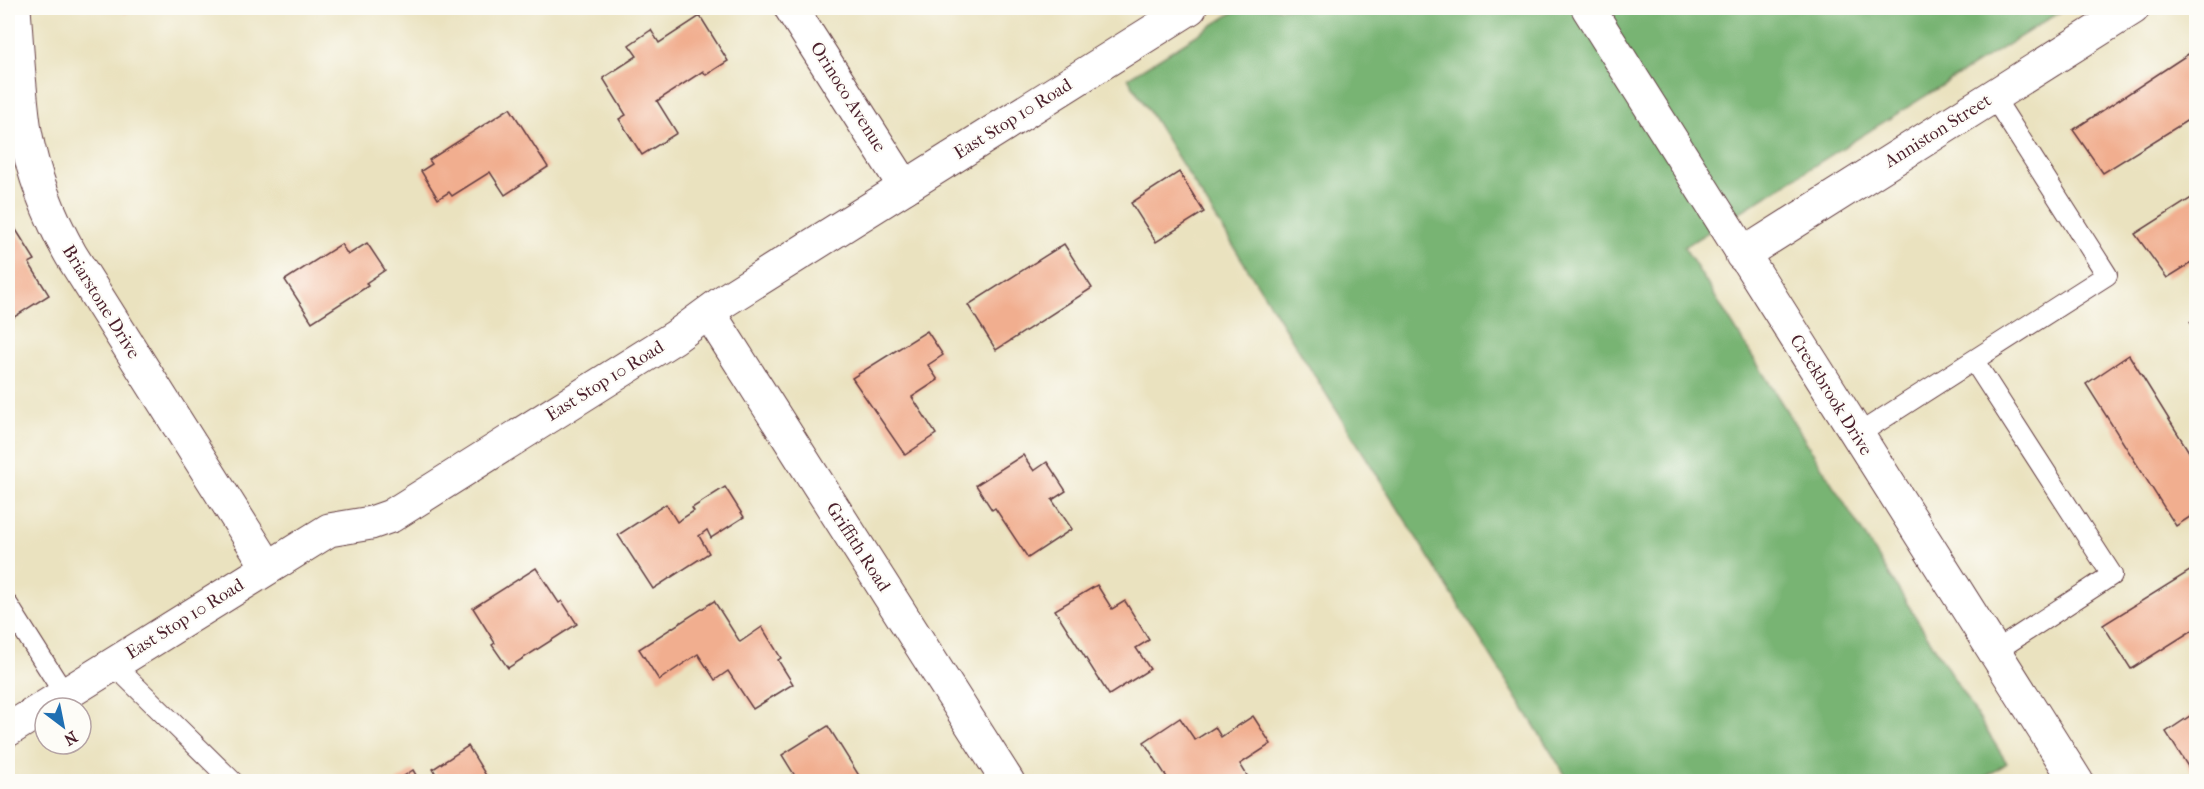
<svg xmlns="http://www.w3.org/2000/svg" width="2204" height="789" viewBox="0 0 2204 789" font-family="'IM FELL French Canon',serif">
<rect width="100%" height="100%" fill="#fdfcf7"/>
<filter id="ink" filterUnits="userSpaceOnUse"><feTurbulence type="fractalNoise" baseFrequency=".0167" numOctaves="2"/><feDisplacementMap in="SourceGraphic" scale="12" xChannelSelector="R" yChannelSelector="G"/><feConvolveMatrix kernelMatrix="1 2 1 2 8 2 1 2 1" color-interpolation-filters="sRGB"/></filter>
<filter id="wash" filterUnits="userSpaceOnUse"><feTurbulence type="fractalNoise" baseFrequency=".008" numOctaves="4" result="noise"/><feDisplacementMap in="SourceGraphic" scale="24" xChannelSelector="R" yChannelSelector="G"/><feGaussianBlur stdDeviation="1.35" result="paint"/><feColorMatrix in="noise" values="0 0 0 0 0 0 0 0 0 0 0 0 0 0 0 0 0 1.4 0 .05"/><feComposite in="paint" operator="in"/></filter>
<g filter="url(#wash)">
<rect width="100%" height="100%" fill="#eae2bf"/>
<polygon fill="#78b473" stroke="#616a4f" stroke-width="1.5" points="1240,8 2066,8 1684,247 2007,763 1978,782 1569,781 1128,78"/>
<g id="blocks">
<g fill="#f1ae8f">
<polygon points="121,8 135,8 125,14"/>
<polygon points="700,16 728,61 706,75 703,71 657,101 677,133 642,155 619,119 626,115 603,78 637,56 629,45 651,30 659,43"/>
<polygon points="2196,49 2196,115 2103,173 2073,130"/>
<polygon points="510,108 548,167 505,195 490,172 452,196 449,192 438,199 421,171 432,164 429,160"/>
<polygon points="1179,172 1204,212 1156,242 1131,203"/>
<polygon points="2196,195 2196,260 2167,278 2135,234"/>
<polygon points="8,217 35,260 29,263 49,295 8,321"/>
<polygon points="367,243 385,270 366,283 368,286 312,322 285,280 341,244 348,255"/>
<polygon points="1064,244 1092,288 996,350 968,305"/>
<polygon points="2196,317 2196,332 2190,322"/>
<polygon points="927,331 943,355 928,365 938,380 912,397 936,434 905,455 852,378"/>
<polygon points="2129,355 2196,463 2196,513 2176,526 2086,384"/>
<polygon points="1023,455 1034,471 1047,462 1066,491 1052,500 1072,529 1028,558 995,508 992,510 976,485"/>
<polygon points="725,487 744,517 711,538 707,530 699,536 709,553 653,589 618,535 666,504 677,522 694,511 692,508"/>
<polygon points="2196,567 2196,628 2131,669 2103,625"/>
<polygon points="536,568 559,603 562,601 577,624 508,668 492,645 495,643 473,608"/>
<polygon points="1097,585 1112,609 1125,601 1149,640 1136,648 1150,669 1109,695 1055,610"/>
<polygon points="714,601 740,642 762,627 781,658 778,660 793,684 753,709 728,671 715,680 698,654 659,680 639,649"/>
<polygon points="2196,712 2196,775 2194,776 2166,732"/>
<polygon points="1253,716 1271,744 1240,764 1251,782 1170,782 1144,742 1180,718 1195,740 1215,727 1221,737"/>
<polygon points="828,726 863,782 793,782 797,779 782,755"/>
<polygon points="468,746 490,782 426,782 436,774 433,769"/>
<polygon points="413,770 420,782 395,782"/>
</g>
</g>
</g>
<g filter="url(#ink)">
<use href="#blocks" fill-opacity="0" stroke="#623c41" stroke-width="1.5"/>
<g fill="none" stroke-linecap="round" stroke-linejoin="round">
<g stroke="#623c41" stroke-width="22">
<g id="lane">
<polyline points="1974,361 2112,575 1994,652"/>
<polyline points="1857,435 2107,275 1993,96"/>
<polyline points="8,605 65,695"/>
<polyline points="113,664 233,782"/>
</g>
</g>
<g stroke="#623c41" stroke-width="35">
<g id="street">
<path d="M14,8C17,48 19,90 25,131C33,175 49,216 71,255L268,567"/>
<polyline points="791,8 905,187"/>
<polyline points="1588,8 2077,782"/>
<polyline points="1742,255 2133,8"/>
<polyline points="709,313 1008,782"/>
</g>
</g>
<g stroke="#623c41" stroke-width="35">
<polyline id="secondary" points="8,730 329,530 371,523 391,516 675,337 724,301 1190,8"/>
</g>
<use href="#lane" stroke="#fff" stroke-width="20"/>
<use href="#street" stroke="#fff" stroke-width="33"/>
<use href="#secondary" stroke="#fff" stroke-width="33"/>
</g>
</g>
<g text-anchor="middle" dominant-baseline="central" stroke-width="4.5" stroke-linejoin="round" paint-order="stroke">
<g font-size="18" fill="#4a1f2b" stroke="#fdfcf7">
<text transform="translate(848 97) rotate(58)">Orinoco Avenue</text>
<text transform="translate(1013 119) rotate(-32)">East Stop 10 Road</text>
<text transform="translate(1938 131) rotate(-32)">Anniston Street</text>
<text transform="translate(101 302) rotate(58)">Briarstone Drive</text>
<text transform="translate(605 381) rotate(-32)">East Stop 10 Road</text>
<text transform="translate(1831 395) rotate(58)">Creekbrook Drive</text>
<text transform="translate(858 547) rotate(57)">Griffith Road</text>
<text transform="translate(185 619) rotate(-32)">East Stop 10 Road</text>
</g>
</g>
<rect width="2204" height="789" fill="none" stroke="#fdfcf7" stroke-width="30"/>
<g transform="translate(63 726) rotate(148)"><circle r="28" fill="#fdfcf7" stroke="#b5a4a5" stroke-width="1.5"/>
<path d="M0-4.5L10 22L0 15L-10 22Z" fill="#1f6fb2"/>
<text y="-9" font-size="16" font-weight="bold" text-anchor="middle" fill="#4a1f2b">N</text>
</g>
</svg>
